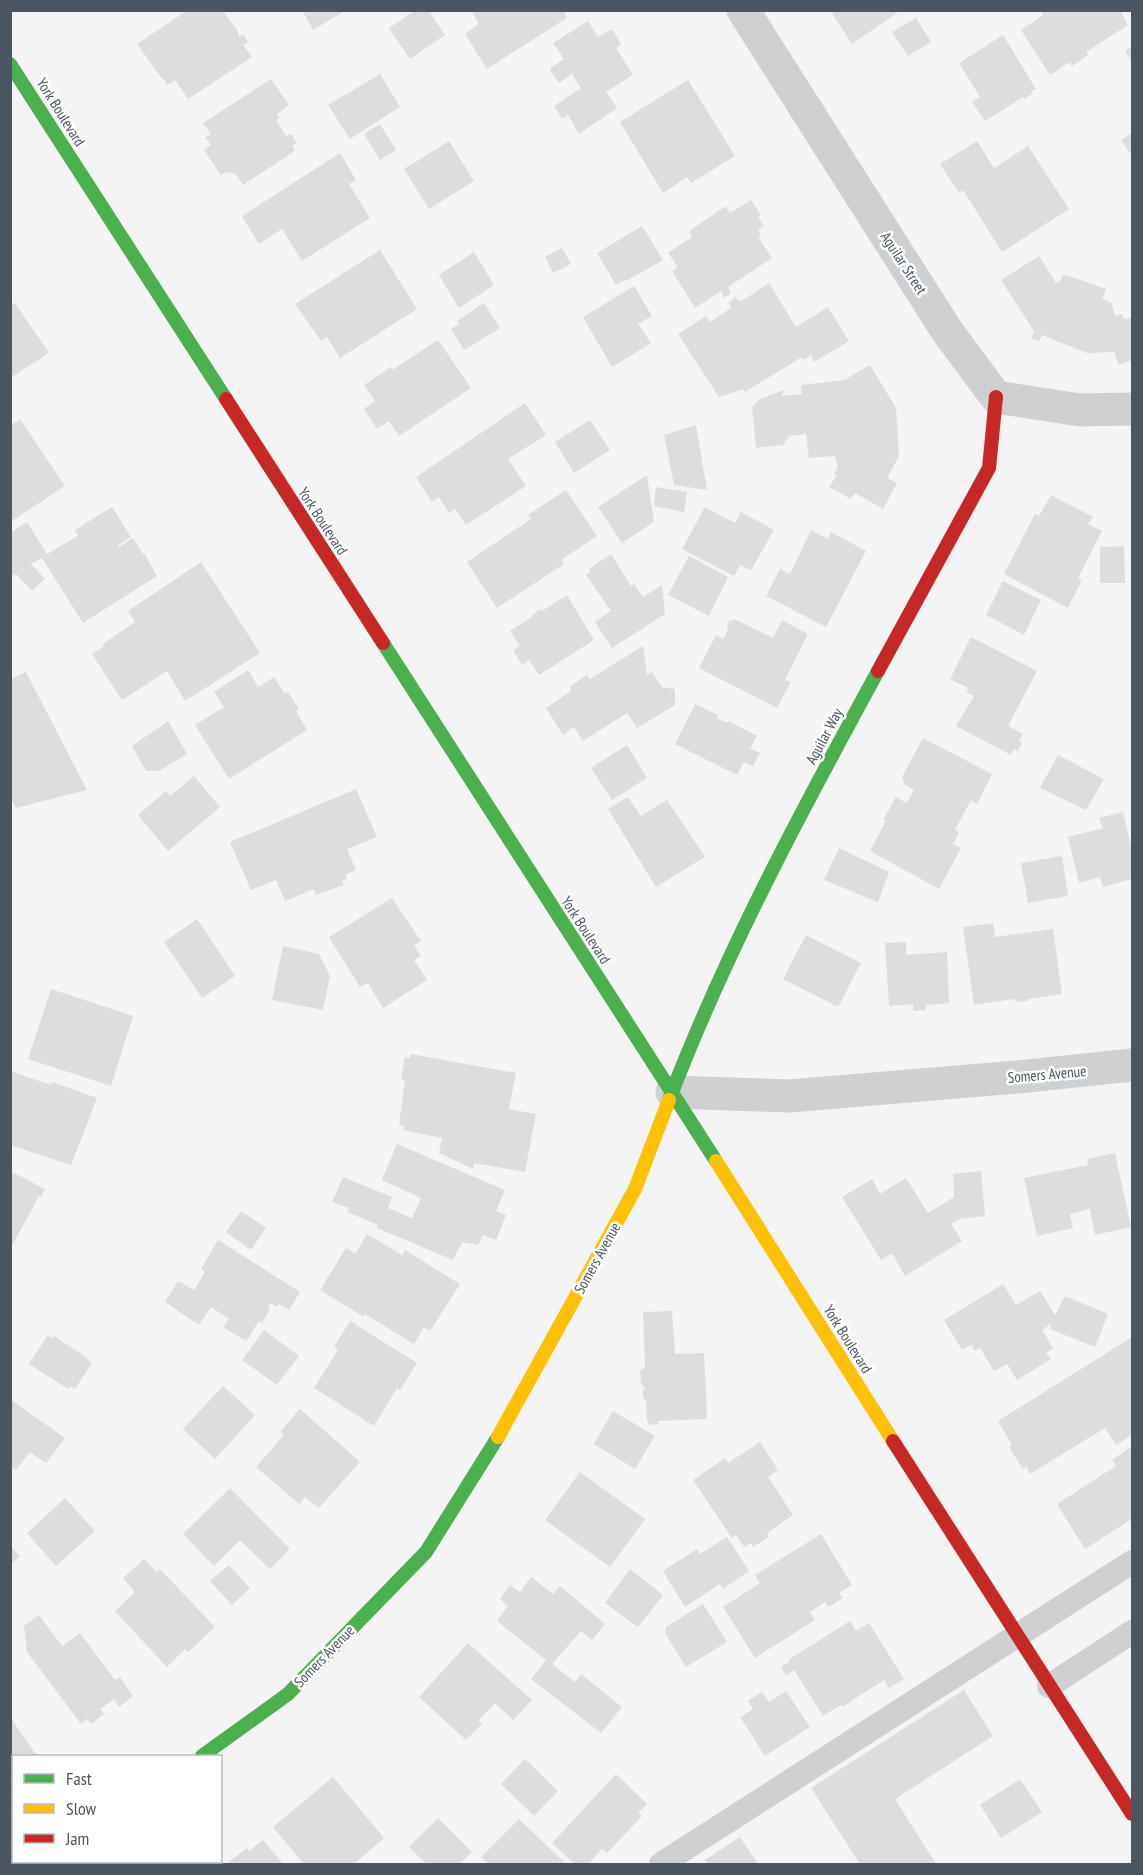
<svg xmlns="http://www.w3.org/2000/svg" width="1143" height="1875" viewBox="0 0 1143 1875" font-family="'PT Sans Narrow',sans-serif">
<rect width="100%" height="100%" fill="#f4f4f4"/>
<g fill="#ddddde">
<polygon points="188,10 222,10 237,30 239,37 243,34 248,42 243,45 252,57 188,99 175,80 167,85 164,79 163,80 137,44"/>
<polygon points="302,10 346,10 313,30"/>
<polygon points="416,10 428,10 445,35 410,59 389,28"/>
<polygon points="471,10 563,10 567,18 487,69 465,34 479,24"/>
<polygon points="830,10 895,10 897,13 852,44"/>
<polygon points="1040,10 1120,10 1128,25 1086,52 1088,55 1072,66 1070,62 1050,75 1021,30 1043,15"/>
<polygon points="916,18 931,42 908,56 892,32"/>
<polygon points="588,21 598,37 612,29 621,44 616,48 633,75 606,92 617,108 579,134 568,115 562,119 554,106 581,88 572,74 559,83 550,70 552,67 564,59 553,43"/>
<polygon points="1003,35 1036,89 1031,91 1033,93 1024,99 1023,97 985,121 972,102 980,97 959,63"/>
<polygon points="1132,46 1132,62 1125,51"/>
<polygon points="380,74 400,107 350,139 328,105"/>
<polygon points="271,79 289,105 277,114 280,117 276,120 286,136 291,134 297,143 292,146 295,151 243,185 236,174 226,172 221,175 204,150 211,145 205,138 211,134 203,123"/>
<polygon points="688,80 735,156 691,183 687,177 663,193 620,122"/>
<polygon points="380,124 396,150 380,160 364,134"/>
<polygon points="1132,133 1132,156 1121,140"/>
<polygon points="449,141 474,181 429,209 404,169"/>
<polygon points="977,141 994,168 1028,146 1069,209 1002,252 963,190 959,193 940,164"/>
<polygon points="340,153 356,180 349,184 370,218 302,261 282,229 259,244 242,216"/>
<polygon points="751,200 761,215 758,217 764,226 758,229 761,235 758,237 772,258 728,287 731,293 724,298 721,291 695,308 672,271 678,267 668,253 692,237 689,231 726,206 730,213"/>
<polygon points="642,226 663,260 626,281 625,280 616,285 597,253"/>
<polygon points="562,248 571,264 553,273 545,257"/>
<polygon points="380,250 417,309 340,358 327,337 321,341 295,304"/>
<polygon points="474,252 494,285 459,308 439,275"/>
<polygon points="1039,256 1056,283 1061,280 1063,274 1106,289 1102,299 1111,302 1115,316 1122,314 1124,319 1132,318 1132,360 1119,365 1114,352 1087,353 1042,335 1039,342 1031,338 1034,331 1001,280"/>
<polygon points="769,283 796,327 828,307 849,341 814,362 811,355 803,360 802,357 745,392 743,389 719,397 678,334 706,316 710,322 731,308 729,302 736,297 737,300 742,301"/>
<polygon points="634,286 652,316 638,324 651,343 612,367 583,317"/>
<polygon points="15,303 49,353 10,378 10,306"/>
<polygon points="484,303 500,328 464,350 451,329 459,324 457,321"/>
<polygon points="438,340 471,388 399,436 389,421 377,429 364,409 375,401 364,385 391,367 392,370"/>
<polygon points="870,365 896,408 899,456 887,478 897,483 883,509 855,493 851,499 829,487 837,475 834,474 838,467 835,456 809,458 806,434 789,436 783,445 756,448 752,407 760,399 784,390 782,396 802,394 801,385 844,380"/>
<polygon points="525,403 546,435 508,459 526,486 466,525 455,509 449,513 439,497 432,502 416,477"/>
<polygon points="20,419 65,486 10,522 10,426"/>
<polygon points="590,420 610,450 574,473 555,442"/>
<polygon points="696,425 707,490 674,485 664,435"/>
<polygon points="647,475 654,522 622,543 598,507"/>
<polygon points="656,487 687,492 684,512 654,506"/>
<polygon points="566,490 597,536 561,560 564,564 497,608 467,562 531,519 528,515"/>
<polygon points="1051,495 1093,517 1088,524 1102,531 1078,578 1082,580 1068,608 1004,574 1035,514 1039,516"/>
<polygon points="112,507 131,537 118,545 119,547 133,538 143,554 144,553 157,576 83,623 42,558 31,564 45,579 32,591 16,574 13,576 10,572 10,533 27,522 47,554 78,536 75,530"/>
<polygon points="705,507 735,523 741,512 774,530 751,570 740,565 734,576 682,549"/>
<polygon points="811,530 828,539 831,532 866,551 826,627 766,596 780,569 790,574"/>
<polygon points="1124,546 1125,583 1100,583 1100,547"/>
<polygon points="611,554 631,586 634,584 643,597 662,585 665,614 612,648 595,622 611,611 586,575 591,572 589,569"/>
<polygon points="689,556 728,577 709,616 668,595"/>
<polygon points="201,562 260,653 185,701 167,671 122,700 92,654 104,646 103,644 135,622 128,611"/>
<polygon points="1003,581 1041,600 1024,635 986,615"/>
<polygon points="567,595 594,640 539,675 529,660 522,665 513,650 520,646 510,631 532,617 531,616 541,609 542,611"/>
<polygon points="734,619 773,638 782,620 808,634 785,680 791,682 777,708 699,668 716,635 723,639 729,629 726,628 730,620 732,621"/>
<polygon points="971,637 1037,671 1008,726 1023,734 1019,741 1022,743 1018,751 1014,749 1011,755 956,726 974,696 966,692 968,688 950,679"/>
<polygon points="643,646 647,675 652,672 662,687 675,689 675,705 637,728 627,713 583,741 574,727 563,735 546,708 571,691 569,687 587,675 590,679"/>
<polygon points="248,670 258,687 274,677 285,694 288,692 299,709 296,711 307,730 229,779 195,725 224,707 214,692"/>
<polygon points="26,672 87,790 16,808 10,797 10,679"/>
<polygon points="695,704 718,715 717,718 727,723 728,721 757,736 750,748 760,753 753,766 744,762 737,775 675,744"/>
<polygon points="168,721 187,754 159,771 146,771 132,746"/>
<polygon points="923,738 992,774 977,804 971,800 955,830 959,832 953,844 961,848 939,889 870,851 886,821 883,820 896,797 907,803 914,790 905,785 902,777"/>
<polygon points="627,745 647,778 612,800 591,768"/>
<polygon points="1058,755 1104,779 1086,810 1040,788"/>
<polygon points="194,776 220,807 168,851 138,815 166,791 170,796"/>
<polygon points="356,789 377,837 347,849 356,870 345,875 347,879 342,881 344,885 316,895 314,889 285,901 276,880 251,890 230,842"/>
<polygon points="628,797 641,816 667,800 705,857 656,887 608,809"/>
<polygon points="1123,812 1132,850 1132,879 1103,887 1100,877 1079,883 1068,837 1103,828 1099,818"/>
<polygon points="839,848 889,872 878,902 824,880"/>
<polygon points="1062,856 1068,896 1028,903 1021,863"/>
<polygon points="392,898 421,941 414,945 421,956 414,960 427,980 383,1008 368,983 360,987 329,937"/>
<polygon points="197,919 235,976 202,998 164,942"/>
<polygon points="993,923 995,937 1053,929 1062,994 1028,999 1027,1001 1016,1002 1014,999 974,1005 963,927"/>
<polygon points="806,935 861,963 838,1007 783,979"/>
<polygon points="906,942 906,955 947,952 949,1003 926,1005 926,1010 913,1011 913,1004 889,1006 885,943"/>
<polygon points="283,946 319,954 330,976 323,1010 272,1000"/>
<polygon points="51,989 133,1016 111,1086 28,1059"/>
<polygon points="411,1054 516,1073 509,1109 536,1114 525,1172 474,1163 473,1169 439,1153 442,1138 403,1130 404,1126 399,1125 405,1080 401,1079 405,1057 410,1058"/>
<polygon points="10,1071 51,1085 52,1082 97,1098 71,1165 10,1145"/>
<polygon points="397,1144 505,1190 496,1211 506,1215 496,1240 483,1235 478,1245 462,1242 453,1260 377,1228 378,1225 347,1212 349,1208 332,1202 343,1177 392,1197 388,1208 412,1218 421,1198 382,1180"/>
<polygon points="1115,1153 1131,1227 1095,1235 1090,1209 1070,1214 1073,1228 1037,1236 1024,1178 1088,1165 1087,1159"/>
<polygon points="10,1171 45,1189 41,1197 39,1196 13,1244 10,1242"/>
<polygon points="981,1171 985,1216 959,1219 951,1224 962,1241 905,1276 892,1253 881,1260 842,1197 872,1179 880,1194 906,1178 928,1213 954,1197 953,1174"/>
<polygon points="241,1211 266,1228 251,1250 226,1232"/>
<polygon points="367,1234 402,1255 405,1250 460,1284 430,1331 424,1327 414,1344 365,1314 364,1317 320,1290 346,1248 355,1254"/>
<polygon points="218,1240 300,1292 289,1310 279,1304 277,1307 271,1303 268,1308 270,1309 262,1323 259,1321 246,1341 223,1327 229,1319 211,1307 199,1325 165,1302 178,1281 194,1290 205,1272 201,1269"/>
<polygon points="1003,1284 1016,1305 1040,1291 1055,1315 1065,1296 1108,1314 1095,1347 1050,1329 1051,1324 1042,1330 1053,1348 1046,1353 1051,1359 1017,1380 1007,1364 994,1371 980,1348 975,1351 971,1345 962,1350 944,1320"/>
<polygon points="672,1311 675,1354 704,1353 707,1419 658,1421 659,1424 650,1425 647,1420 646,1401 643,1397 643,1390 646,1389 641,1384 640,1371 645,1367 643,1312"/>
<polygon points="350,1321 417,1363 400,1390 397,1388 374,1426 314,1388 338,1350 334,1347"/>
<polygon points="264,1330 299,1356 277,1385 242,1360"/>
<polygon points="48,1335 53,1338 54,1336 87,1358 87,1360 92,1363 75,1389 70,1386 68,1389 29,1364"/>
<polygon points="1132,1337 1132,1435 1116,1445 1105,1428 1030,1474 1026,1466 1023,1469 1009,1447 1012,1445 998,1421"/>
<polygon points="223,1386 255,1415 215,1459 183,1429"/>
<polygon points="10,1399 65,1438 46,1463 30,1452 16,1470 10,1466"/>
<polygon points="300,1409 360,1462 319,1508 305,1497 299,1504 256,1467 284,1435 280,1432"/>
<polygon points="613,1411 655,1436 635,1469 594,1444"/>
<polygon points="760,1442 778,1470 768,1477 793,1515 767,1533 769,1537 753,1547 751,1543 744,1547 736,1535 732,1538 693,1480 725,1458 728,1463"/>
<polygon points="1132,1446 1132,1519 1085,1549 1057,1504 1116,1466 1112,1460"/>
<polygon points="580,1472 645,1519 610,1567 545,1520"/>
<polygon points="230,1488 290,1549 270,1569 240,1540 214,1566 183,1534"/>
<polygon points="65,1498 95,1531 56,1566 27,1533"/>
<polygon points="821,1534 852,1585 839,1593 843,1598 829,1607 825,1602 810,1612 815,1620 755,1658 723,1607 760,1583 755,1575"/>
<polygon points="727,1537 749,1571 723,1589 720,1584 685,1607 663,1571 697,1549 700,1554"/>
<polygon points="10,1545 20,1557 10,1564"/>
<polygon points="144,1559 157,1572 160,1569 215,1627 188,1652 185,1649 167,1667 115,1611 135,1592 123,1578"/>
<polygon points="229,1565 250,1588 232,1605 210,1581"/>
<polygon points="630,1569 663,1595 638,1627 605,1603"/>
<polygon points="531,1577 553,1594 560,1586 605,1624 592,1640 581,1631 552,1664 575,1682 581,1674 622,1707 601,1733 531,1679 546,1660 497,1621 508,1606 500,1599 510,1585 520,1592"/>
<polygon points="703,1604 727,1642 686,1667 665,1633 666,1627"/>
<polygon points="39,1615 62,1646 80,1633 115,1680 120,1677 133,1696 119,1707 114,1699 100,1709 104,1714 91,1724 87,1719 81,1724 27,1652 24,1626"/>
<polygon points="850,1621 856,1631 869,1623 904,1679 889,1688 884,1680 842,1707 841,1705 823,1716 794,1670 786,1676 781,1667 789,1662 788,1660"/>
<polygon points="468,1643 532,1700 513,1720 495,1703 479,1720 482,1724 466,1740 419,1697"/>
<polygon points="964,1690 993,1736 895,1799 936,1864 860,1864 811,1788"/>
<polygon points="786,1691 810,1727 765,1756 740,1717 753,1709 748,1701 762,1692 769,1702"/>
<polygon points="10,1717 37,1756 14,1756 14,1774 10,1776"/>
<polygon points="525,1759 558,1791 534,1816 501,1784"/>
<polygon points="616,1774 647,1804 638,1813 642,1816 607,1853 602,1849 588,1864 575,1864 552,1843"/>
<polygon points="333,1777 384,1838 354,1864 304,1864 273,1827"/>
<polygon points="1020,1779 1042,1812 1001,1838 980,1805"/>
<polygon points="438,1818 472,1852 459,1864 426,1864 409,1847"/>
<polygon points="519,1819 566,1864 489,1864 481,1857"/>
<polygon points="740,1837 758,1864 708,1864 705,1860"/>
<polygon points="263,1840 283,1864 226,1864 247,1848 249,1851"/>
</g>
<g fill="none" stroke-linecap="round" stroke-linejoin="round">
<g stroke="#ced0d2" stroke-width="24">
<polyline points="1049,1686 1132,1632"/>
<polyline points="661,1864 1132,1562"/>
</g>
<g stroke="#ced0d2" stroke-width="33">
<polyline points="743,10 947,331 996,397 1080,410 1132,409"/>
<polyline points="672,1092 790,1096 1018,1077 1132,1065"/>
<polyline points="55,1864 59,1862"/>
</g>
<g stroke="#4caf50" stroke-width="14">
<polyline points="10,64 226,399"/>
<polyline points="383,643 716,1161"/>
<path d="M669,1100C726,951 802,810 878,671"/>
<polyline points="202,1756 288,1694 426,1552 498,1437"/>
</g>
<g stroke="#ffc107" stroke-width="14">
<polyline points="716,1161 893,1441"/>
<polyline points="498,1437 635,1189 669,1100"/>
</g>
<g stroke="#c62828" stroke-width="14">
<polyline points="226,399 383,643"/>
<polyline points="878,671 989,468 996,397"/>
<polyline points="893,1441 1132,1814"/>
</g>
</g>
<g text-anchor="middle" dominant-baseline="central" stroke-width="5" stroke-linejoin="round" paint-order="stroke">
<g font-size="15" fill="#4a5661" stroke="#fff">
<text transform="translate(61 112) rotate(58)">York Boulevard</text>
<text transform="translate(904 263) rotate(57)">Aguilar Street</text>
<text transform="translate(323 521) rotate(57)">York Boulevard</text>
<text transform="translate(824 736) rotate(-62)">Aguilar Way</text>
<text transform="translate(586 930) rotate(57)">York Boulevard</text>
<text transform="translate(1047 1074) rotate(-5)">Somers Avenue</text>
<text transform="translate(597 1258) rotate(-61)">Somers Avenue</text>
<text transform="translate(848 1339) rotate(58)">York Boulevard</text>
<text transform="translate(324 1656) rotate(-46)">Somers Avenue</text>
</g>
</g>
<rect width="1143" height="1875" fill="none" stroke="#4a5661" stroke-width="24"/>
<rect x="12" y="1755" width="210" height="108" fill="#ffffff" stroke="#b7bbc0" stroke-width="1.5"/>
<rect x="24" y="1774" width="30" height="9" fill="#4caf50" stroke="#b7bbc0" stroke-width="1.5"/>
<text x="66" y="1785" font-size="18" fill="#4a5661">Fast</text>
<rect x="24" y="1804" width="30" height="9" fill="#ffc107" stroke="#b7bbc0" stroke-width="1.5"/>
<text x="66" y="1815" font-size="18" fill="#4a5661">Slow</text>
<rect x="24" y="1834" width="30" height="9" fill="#c62828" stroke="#b7bbc0" stroke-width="1.5"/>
<text x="66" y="1845" font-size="18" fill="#4a5661">Jam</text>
</svg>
